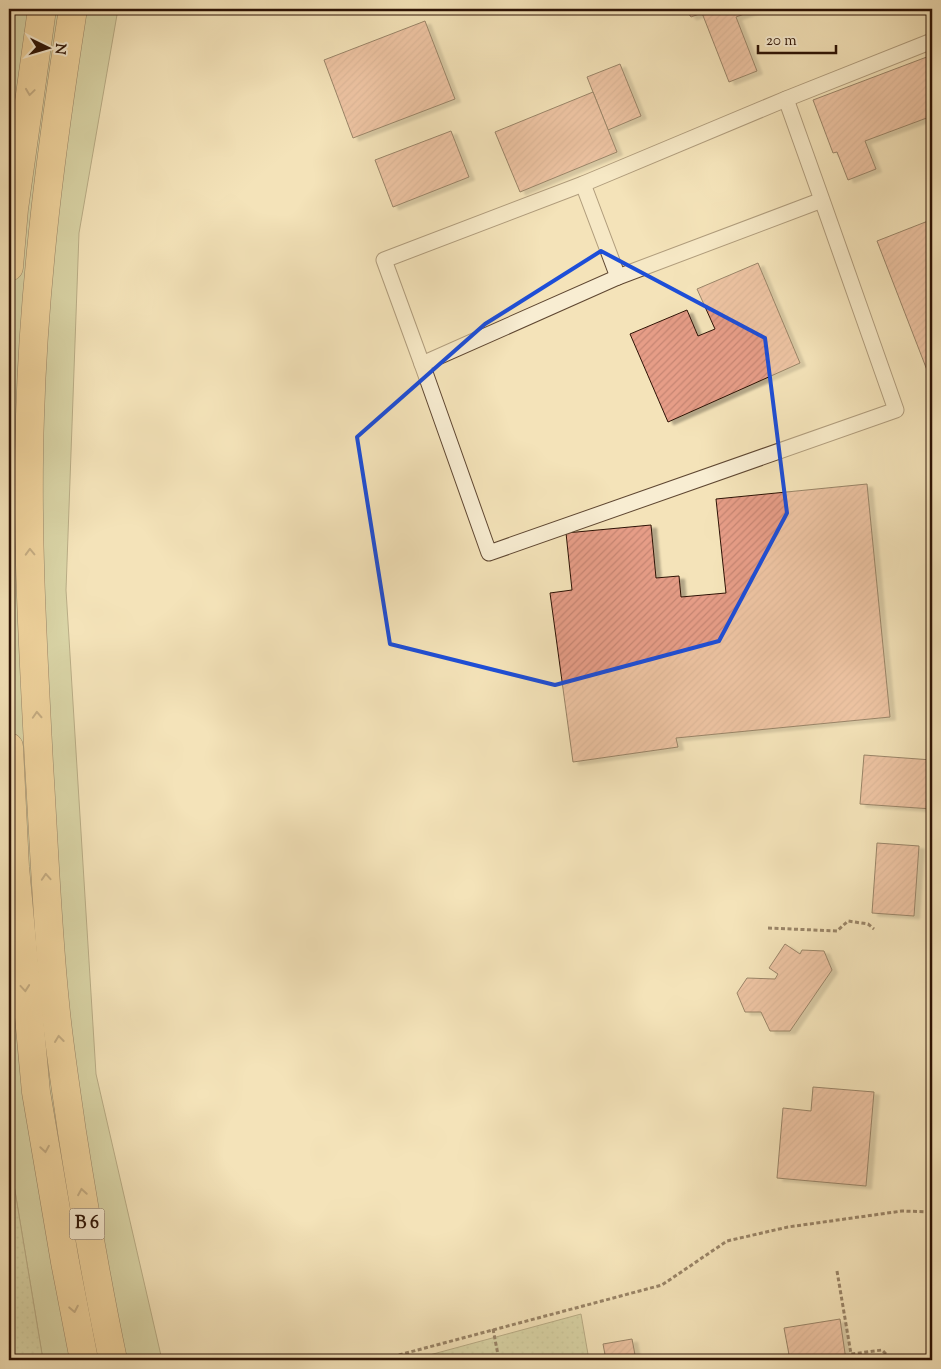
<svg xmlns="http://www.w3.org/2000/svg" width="941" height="1369" viewBox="0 0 941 1369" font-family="'Sorts Mill Goudy',serif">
<defs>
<pattern id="park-dots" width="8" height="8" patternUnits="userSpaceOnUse" patternTransform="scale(1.25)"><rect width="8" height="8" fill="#bac490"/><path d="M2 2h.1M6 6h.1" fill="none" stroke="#a0a87b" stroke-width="1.8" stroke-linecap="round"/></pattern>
<pattern id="building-hatch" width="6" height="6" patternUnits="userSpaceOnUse" patternTransform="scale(1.25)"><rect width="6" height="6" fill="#e69d87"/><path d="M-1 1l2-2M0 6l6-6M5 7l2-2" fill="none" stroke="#c68673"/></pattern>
<filter id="shadow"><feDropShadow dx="5.5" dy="3" stdDeviation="1" flood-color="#0004"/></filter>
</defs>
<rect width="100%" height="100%" fill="#f4e3b9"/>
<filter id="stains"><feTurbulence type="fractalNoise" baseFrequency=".004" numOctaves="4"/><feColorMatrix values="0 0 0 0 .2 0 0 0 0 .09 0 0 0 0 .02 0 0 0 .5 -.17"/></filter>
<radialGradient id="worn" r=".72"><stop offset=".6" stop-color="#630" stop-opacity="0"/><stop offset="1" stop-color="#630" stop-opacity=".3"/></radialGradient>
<polygon fill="#bac490" stroke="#746c4a" points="9,9 118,9 79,233 66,590 96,1074 162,1360 43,1360 9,1155"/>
<g fill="url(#park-dots)" stroke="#746c4a">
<polygon points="9,1155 43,1360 9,1360"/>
<polygon points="581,1314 589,1360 411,1360"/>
</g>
<g fill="url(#building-hatch)" stroke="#2d1305" filter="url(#shadow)">
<polygon points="685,9 758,9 736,17 757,71 729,82 702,13 691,17"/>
<polygon points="425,21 455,99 353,138 324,60"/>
<polygon points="932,55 932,116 865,141 876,169 848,180 837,152 833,153 813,100"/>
<polygon points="620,64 641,116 608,130 587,77"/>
<polygon points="593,92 617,152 520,192 495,132"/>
<polygon points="451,131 469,177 393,207 375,160"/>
<polygon points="928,221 930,226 932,225 932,383 877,241"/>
<polygon points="758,263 800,363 668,422 630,334 687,310 698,336 715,329 697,289"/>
<polygon points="867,484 890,717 676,738 678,747 573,762 550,593 572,590 566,533 651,525 656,578 679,576 681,597 726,593 716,499"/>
<polygon points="864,755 932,760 932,809 860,804"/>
<polygon points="877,843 919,846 914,916 872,913"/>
<polygon points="785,944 800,954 802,950 824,951 832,970 790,1031 770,1031 761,1012 745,1012 737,993 747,978 775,979 778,974 769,968"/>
<polygon points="813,1087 874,1092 866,1186 777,1178 783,1108 811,1111"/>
<polygon points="840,1319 846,1360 790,1360 784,1328"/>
<polygon points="632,1339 636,1360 606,1360 603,1344"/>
</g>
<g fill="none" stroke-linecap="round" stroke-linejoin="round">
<g stroke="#5f4732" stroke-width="17">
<g id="lane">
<path d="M786,99C798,133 810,166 822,200C847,270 871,340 896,410L489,553L422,364L618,277L822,200"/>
<polyline points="583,184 618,277"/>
<polyline points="422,364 384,260 583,184 786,99 932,41"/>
</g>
</g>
<g stroke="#2d1305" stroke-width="29">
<g id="highway">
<path d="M73,9C52,143 34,280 30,416C26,532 33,648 39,764C44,844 47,924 55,1003C59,1046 66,1089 72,1132C84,1208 97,1284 113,1360"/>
<polyline points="9,267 14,209 42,9"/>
<polyline points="9,747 15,867 36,1092 65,1262 84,1360"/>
</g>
</g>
<g stroke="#2d1305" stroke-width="3" stroke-dasharray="4 2.5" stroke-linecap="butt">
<polyline points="768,928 837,931 848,921 868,924 874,929"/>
<polyline points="837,1271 851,1354 882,1350 892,1360"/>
<polyline points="493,1329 499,1360"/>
<polyline points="380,1360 662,1285 727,1241 788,1227 902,1211 932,1212"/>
</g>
<use href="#lane" stroke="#f8edd2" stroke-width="15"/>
<use href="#highway" stroke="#eac27c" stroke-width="28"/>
</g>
<defs><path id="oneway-chevron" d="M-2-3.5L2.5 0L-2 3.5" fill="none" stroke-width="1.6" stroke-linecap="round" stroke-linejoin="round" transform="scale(1.25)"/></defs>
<g stroke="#8c6a40">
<use href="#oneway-chevron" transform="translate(30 92) rotate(98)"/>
<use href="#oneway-chevron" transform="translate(30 552) rotate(-92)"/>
<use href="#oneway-chevron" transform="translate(37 715) rotate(-93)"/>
<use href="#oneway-chevron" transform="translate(46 877) rotate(-94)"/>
<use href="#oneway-chevron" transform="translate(25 988) rotate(85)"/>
<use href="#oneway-chevron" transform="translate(59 1039) rotate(-97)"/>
<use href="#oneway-chevron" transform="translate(45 1149) rotate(81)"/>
<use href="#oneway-chevron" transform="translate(82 1192) rotate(-99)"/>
<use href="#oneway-chevron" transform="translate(74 1309) rotate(79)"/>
</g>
<path d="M0 0H941V1369H0ZM601,251L765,338L787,513L719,641L555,685L390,644L357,437L485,324Z" fill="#f4e3b9" fill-opacity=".55" fill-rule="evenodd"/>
<path fill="none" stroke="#1d4ed8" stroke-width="4" stroke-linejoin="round" d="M601,251L765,338L787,513L719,641L555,685L390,644L357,437L485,324Z"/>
<g text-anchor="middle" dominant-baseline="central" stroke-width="5" stroke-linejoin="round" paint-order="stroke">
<rect fill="#f8edd2" stroke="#6a5442" stroke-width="1" x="69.5" y="1208.5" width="35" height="31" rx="4"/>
<g font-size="18" font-weight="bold" fill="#2d1305">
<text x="87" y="1224">B 6</text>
</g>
</g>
<rect width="941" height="1369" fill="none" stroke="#f4e3b9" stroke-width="30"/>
<rect x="10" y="10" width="921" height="1349" fill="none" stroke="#2d1305" stroke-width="2.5"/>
<rect x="15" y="15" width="911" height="1339" fill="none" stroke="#2d1305"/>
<g transform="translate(48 48) rotate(95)" stroke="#f8edd2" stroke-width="4" paint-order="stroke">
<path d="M0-4L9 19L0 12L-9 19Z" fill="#2d1305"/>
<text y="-8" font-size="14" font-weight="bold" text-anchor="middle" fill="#2d1305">N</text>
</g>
<path d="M758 45v8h78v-8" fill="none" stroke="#2d1305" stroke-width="2.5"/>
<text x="766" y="45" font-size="15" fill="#2d1305" stroke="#f8edd2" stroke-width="4" paint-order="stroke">20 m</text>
<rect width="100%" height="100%" filter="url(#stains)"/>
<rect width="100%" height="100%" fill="url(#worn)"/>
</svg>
